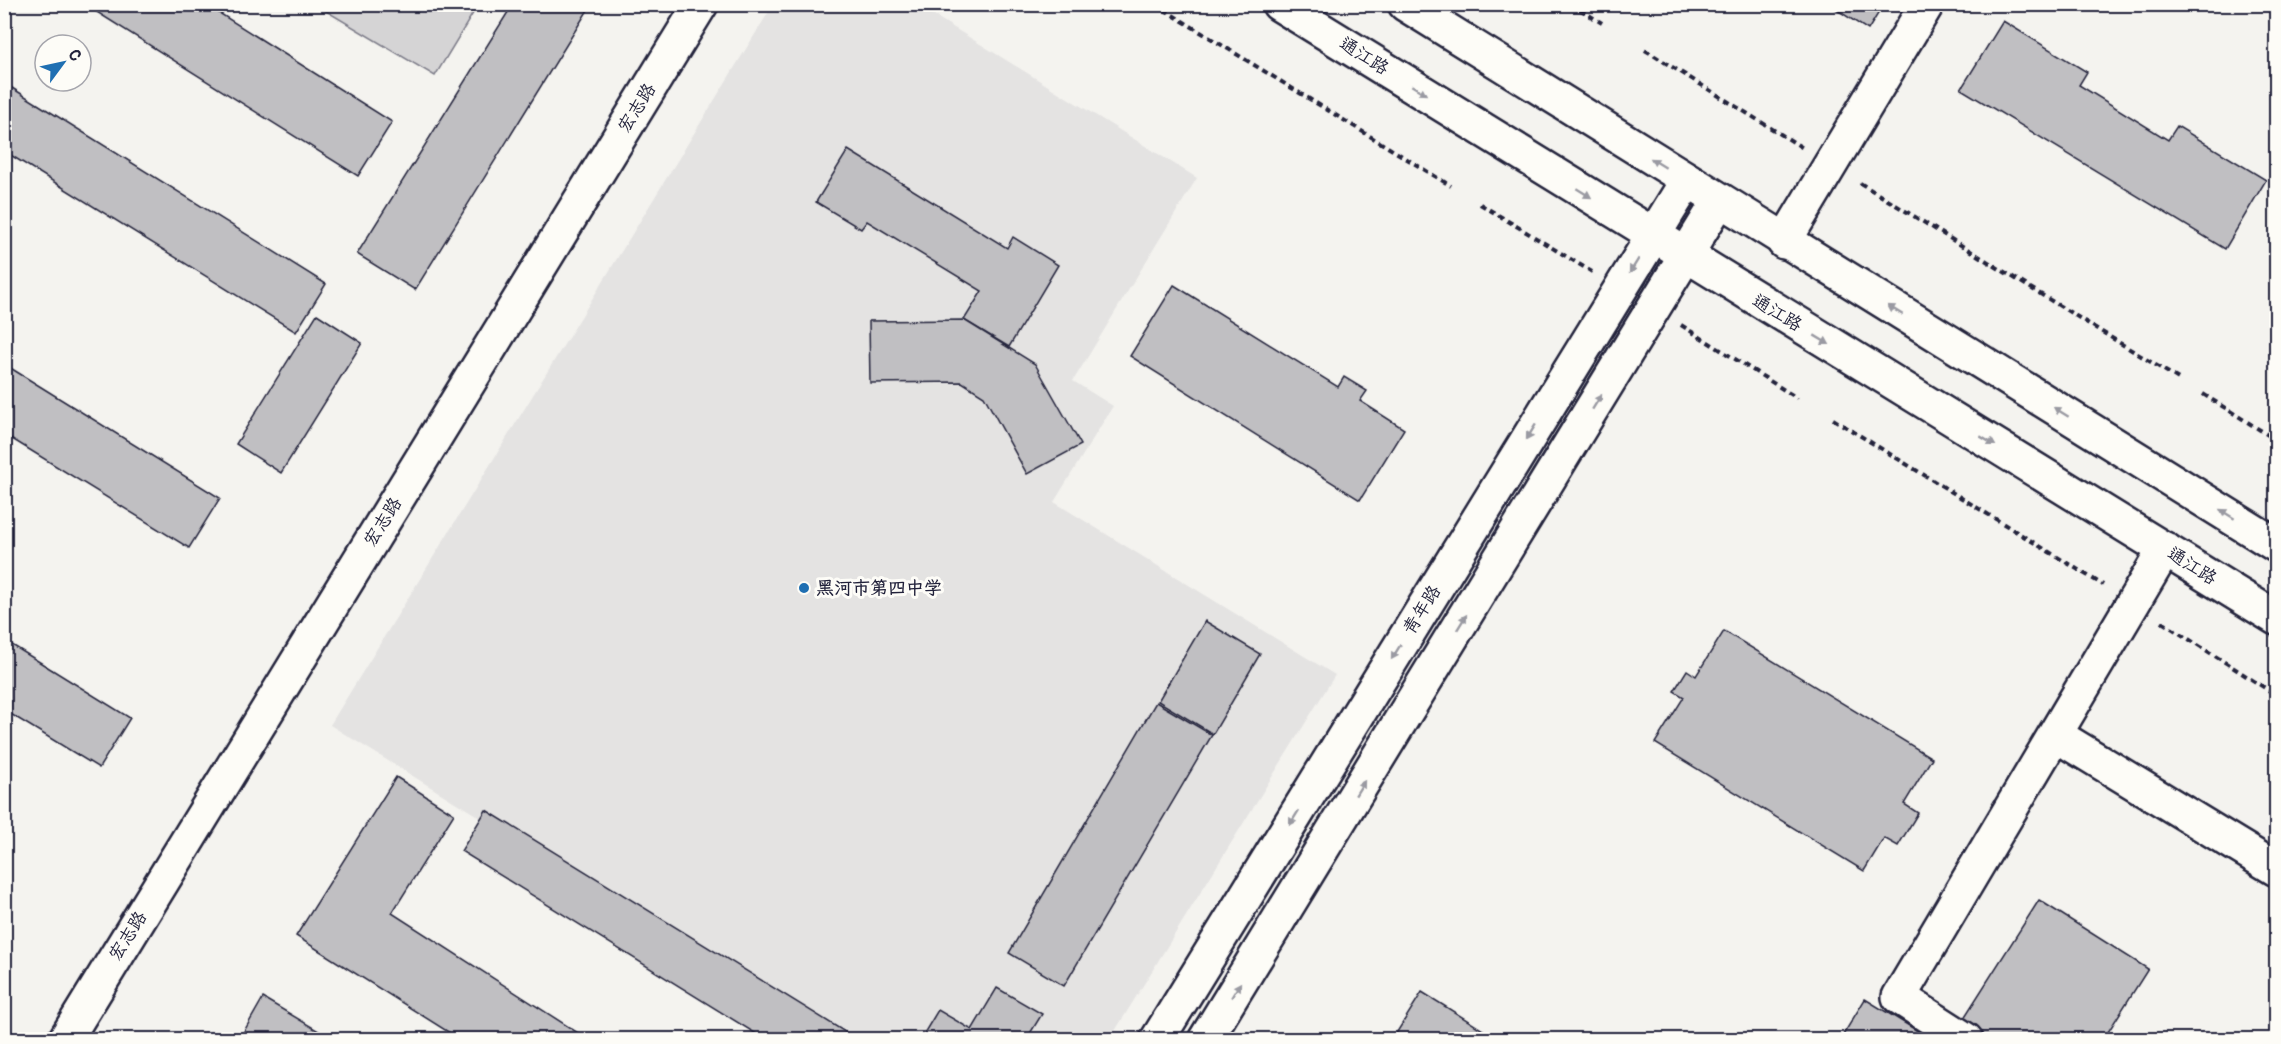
<svg xmlns="http://www.w3.org/2000/svg" width="2281" height="1044" viewBox="0 0 2281 1044" font-family="Pangolin,'LXGW WenKai TC',sans-serif">
<rect width="100%" height="100%" fill="#f4f3ef"/>
<filter id="ink" filterUnits="userSpaceOnUse"><feTurbulence type="fractalNoise" baseFrequency=".0167" numOctaves="2"/><feDisplacementMap in="SourceGraphic" scale="12" xChannelSelector="R" yChannelSelector="G"/><feConvolveMatrix kernelMatrix="1 2 1 2 8 2 1 2 1" color-interpolation-filters="sRGB"/></filter>
<g filter="url(#ink)">
<polygon fill="#e4e3e2" points="773,5 917,5 1197,178 1073,381 1113,406 1054,502 1335,675 1110,1039 839,1039 330,725"/>
<polygon fill="#d5d4d5" stroke="#7c7b88" stroke-width="1.5" points="316,5 478,5 435,76"/>
<g fill="#c0bfc2" stroke="#22223b" stroke-width="1.5">
<polygon points="84,4 205,4 392,122 358,176"/>
<polygon points="513,4 591,5 415,290 357,254"/>
<polygon points="1828,4 1884,4 1868,30"/>
<polygon points="2003,21 2087,72 2079,85 2168,140 2177,126 2266,180 2225,249 1961,89"/>
<polygon points="4,83 326,284 296,332 4,151"/>
<polygon points="848,150 1007,248 1013,237 1058,265 1009,347 964,320 982,291 867,221 861,229 816,202"/>
<polygon points="1174,285 1338,387 1344,377 1367,391 1360,401 1404,429 1360,500 1130,356"/>
<polygon points="317,314 362,343 281,473 236,444"/>
<polygon points="964,320 1035,364 1081,445 1027,474 984,396 962,382 870,383 869,321"/>
<polygon points="4,364 220,498 189,548 4,434"/>
<polygon points="1205,621 1260,654 1213,734 1158,701"/>
<polygon points="1724,631 1932,758 1904,804 1918,813 1898,846 1884,838 1864,871 1655,743 1684,697 1674,691 1687,670 1696,676"/>
<polygon points="4,640 130,718 99,768 4,710"/>
<polygon points="1156,702 1212,735 1064,986 1009,953"/>
<polygon points="396,777 454,814 392,913 589,1040 461,1040 296,936"/>
<polygon points="486,810 858,1040 766,1040 461,851"/>
<polygon points="2039,900 2148,969 2103,1040 1991,1040 1962,1021"/>
<polygon points="997,988 1042,1014 1026,1040 920,1040 938,1010 972,1030"/>
<polygon points="1422,992 1499,1040 1392,1040"/>
<polygon points="263,998 322,1033 318,1040 239,1040"/>
<polygon points="1865,999 1929,1038 1928,1040 1840,1040"/>
</g>
<g fill="none" stroke-linecap="round" stroke-linejoin="round">
<g stroke="#22223b" stroke-width="38">
<g id="minor">
<polyline points="1784,242 1927,4"/>
<polyline points="2056,735 2276,869"/>
<polyline points="65,1040 701,4"/>
<polyline points="1157,1040 1687,181"/>
<polyline points="1205,1040 1719,201"/>
<polyline points="1966,1040 1899,997 2165,549"/>
</g>
</g>
<g stroke="#22223b" stroke-width="38">
<g id="major">
<polyline points="1279,4 2276,618"/>
<polyline points="1405,4 2276,545"/>
</g>
</g>
<g stroke="#22223b" stroke-width="4" stroke-dasharray="6 4.5" stroke-linecap="butt">
<polyline points="1155,4 1451,186"/>
<polyline points="1571,4 1602,23"/>
<polyline points="1645,50 1803,148"/>
<polyline points="1860,183 2180,380"/>
<polyline points="1480,204 1592,272"/>
<polyline points="1681,325 1797,398"/>
<polyline points="2203,394 2276,440"/>
<polyline points="1833,419 2103,585"/>
<polyline points="2162,622 2276,695"/>
</g>
<use href="#minor" stroke="#fdfcf7" stroke-width="33"/>
<use href="#major" stroke="#fdfcf7" stroke-width="33"/>
</g>
<defs><path id="oneway-solid" d="M-6-.8H1V-3.2L6.5 0L1 3.2V.8H-6Z" transform="scale(1.5)"/></defs>
<g fill="#9a9aa2">
<use href="#oneway-solid" transform="translate(1419 90) rotate(32)"/>
<use href="#oneway-solid" transform="translate(1658 163) rotate(-148)"/>
<use href="#oneway-solid" transform="translate(1584 193) rotate(32)"/>
<use href="#oneway-solid" transform="translate(1634 266) rotate(122)"/>
<use href="#oneway-solid" transform="translate(1895 310) rotate(-148)"/>
<use href="#oneway-solid" transform="translate(1822 340) rotate(31)"/>
<use href="#oneway-solid" transform="translate(1597 402) rotate(-58)"/>
<use href="#oneway-solid" transform="translate(2061 412) rotate(-148)"/>
<use href="#oneway-solid" transform="translate(1531 432) rotate(122)"/>
<use href="#oneway-solid" transform="translate(1988 441) rotate(31)"/>
<use href="#oneway-solid" transform="translate(2227 514) rotate(-148)"/>
<use href="#oneway-solid" transform="translate(1462 622) rotate(-58)"/>
<use href="#oneway-solid" transform="translate(1396 652) rotate(122)"/>
<use href="#oneway-solid" transform="translate(1360 788) rotate(-58)"/>
<use href="#oneway-solid" transform="translate(1294 818) rotate(122)"/>
<use href="#oneway-solid" transform="translate(1236 990) rotate(-58)"/>
</g>
</g>
<circle fill="#1f6fb2" stroke="#fdfcf7" stroke-width="2" cx="804" cy="588" r="6"/>
<g text-anchor="middle" dominant-baseline="central" stroke-width="6" stroke-linejoin="round" paint-order="stroke">
<g font-size="18" fill="#22223b" stroke="#fdfcf7">
<text transform="translate(1364 56) rotate(32)">通江路</text>
<text transform="translate(637 108) rotate(-58)">宏志路</text>
<text transform="translate(1777 313) rotate(31)">通江路</text>
<text transform="translate(383 522) rotate(-58)">宏志路</text>
<text transform="translate(2192 566) rotate(32)">通江路</text>
<text transform="translate(1422 610) rotate(-58)">青年路</text>
<text transform="translate(128 936) rotate(-58)">宏志路</text>
</g>
<g font-size="18" font-weight="bold" fill="#22223b" stroke="#fdfcf7" text-anchor="start">
<text x="816" y="588">黑河市第四中学</text>
</g>
</g>
<rect width="2281" height="1044" fill="none" stroke="#fdfcf7" stroke-width="24"/>
<rect x="12" y="12" width="2257" height="1020" fill="none" stroke="#22223b" stroke-width="2" filter="url(#ink)"/>
<g transform="translate(63 63) rotate(57)"><circle r="28" fill="#fdfcf7" stroke="#a5a5ac" stroke-width="1.5"/>
<path d="M0-4.5L10 22L0 15L-10 22Z" fill="#1f6fb2"/>
<text y="-9" font-size="16" font-weight="bold" text-anchor="middle" fill="#22223b">С</text>
</g>
</svg>
